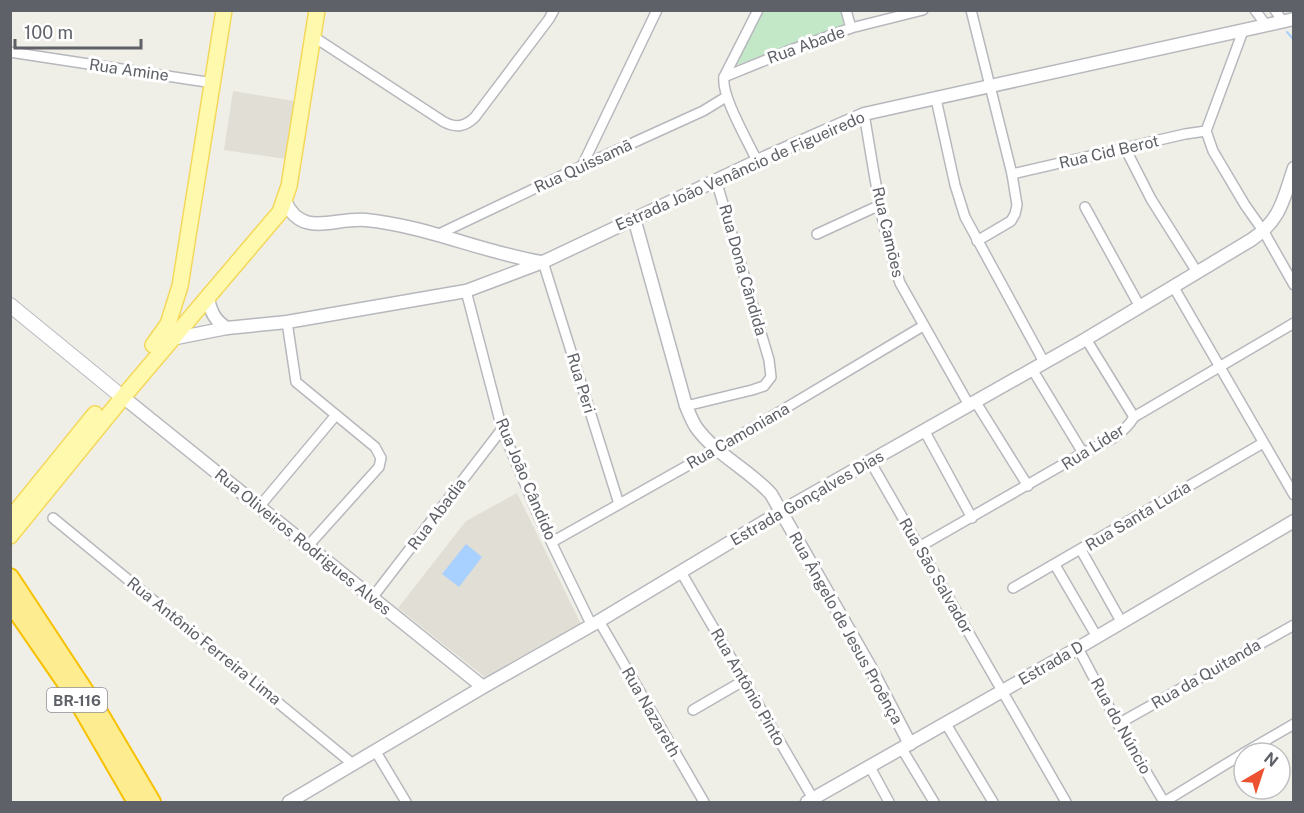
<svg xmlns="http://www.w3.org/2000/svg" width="1304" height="813" viewBox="0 0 1304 813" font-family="'Public Sans',sans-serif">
<rect width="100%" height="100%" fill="#f0efe7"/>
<g fill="#e0ded5">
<polygon points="233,91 294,101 286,159 224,150"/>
<polygon points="517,493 581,624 487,679 398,608 466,521"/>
</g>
<polygon fill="#c3e8c7" points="763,11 841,11 844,26 734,66"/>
<polygon fill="#a8d1ff" points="466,544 482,557 459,587 442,574"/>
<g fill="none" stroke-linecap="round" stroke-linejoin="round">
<polyline stroke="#a8d1ff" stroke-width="2" points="1287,32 1294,40"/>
<g stroke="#b7b8bd" stroke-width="12">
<g id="minor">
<polyline points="846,10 851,28"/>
<polyline points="971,10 1012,174 1017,205 1015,214 1011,221 977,241"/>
<polyline points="1255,10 1266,25"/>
<polyline points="1275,10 1283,22"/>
<polyline points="1243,31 1206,131 1213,151 1245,205 1264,232 1294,285"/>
<path d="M314,37L444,122C456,128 465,127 475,117L549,19L554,10"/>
<polyline points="10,52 213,83"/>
<polyline points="724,77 788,51 851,28 923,10"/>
<polyline points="936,99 955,185 965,217 1044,362"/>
<path d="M864,114C874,170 881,229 900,283L969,405"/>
<polyline points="1125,148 1151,199 1197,272"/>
<path d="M757,161C748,141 721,96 724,77L758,10"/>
<polyline points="582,166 657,10"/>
<polyline points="1012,174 1185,134 1206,131"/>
<polyline points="1085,207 1139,305"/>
<polyline points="439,234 582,166 703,111 726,97"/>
<polyline points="817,234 880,205"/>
<polyline points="543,262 619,504"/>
<polyline points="1173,286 1294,495"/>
<polyline points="466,291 502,429 539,517 592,626"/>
<polyline points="287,322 296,382 375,447 381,458 379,467 308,546"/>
<polyline points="1086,339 1134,417"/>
<polyline points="1032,369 1083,453"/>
<polyline points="975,401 1028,486"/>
<polyline points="686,406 752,390 764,386 771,377 769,360 716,180"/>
<polyline points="924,430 972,518"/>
<polyline points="870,461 1066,802"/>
<polyline points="259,507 336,415"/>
<polyline points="53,518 354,765"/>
<polyline points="552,542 717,449 923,326"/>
<path d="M919,547L1083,453C1102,444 1123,436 1134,417L1294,323"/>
<polyline points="1081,550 1122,623"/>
<polyline points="1055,565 1097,637"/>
<polyline points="681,572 815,802"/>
<polyline points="1013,588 1263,443"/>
<polyline points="372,598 502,429"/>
<polyline points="599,621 704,802"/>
<polyline points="1078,648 1118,724 1164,802"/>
<polyline points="693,710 743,681"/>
<polyline points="946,724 993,802"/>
<polyline points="1118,724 1294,625"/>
<polyline points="902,749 934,802"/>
<polyline points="376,752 406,802"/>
<polyline points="1244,753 1294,724"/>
<polyline points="870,767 889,802"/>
<polyline points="1164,802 1244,753"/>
</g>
</g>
<g stroke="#b7b8bd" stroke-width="15">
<g id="tertiary">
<path d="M285,201C302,239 334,217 366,220C426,226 482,252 541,262"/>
<path d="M634,218L686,406C689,413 692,421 696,427C714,453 749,470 771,494L870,667L910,744"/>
<path d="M208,299C211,312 215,321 227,328"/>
<polyline points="171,339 227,328 287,322 466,291 543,262 757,161 864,114 1294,19"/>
<polyline points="123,397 483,687"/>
<path d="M289,802L483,687L599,621L782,511L1086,339L1251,240C1281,220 1283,200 1294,168"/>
<polyline points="807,802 1078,648 1294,521"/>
</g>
</g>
<g stroke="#b8bac0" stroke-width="16">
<polyline id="secondary" points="10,305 115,391"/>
</g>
<g stroke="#f4d85c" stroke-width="18">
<g id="primary">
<polyline points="153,345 168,324 180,286 224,10"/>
<polyline points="10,519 95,414"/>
<polyline points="10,536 123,397 280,212 289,186 317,10"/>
</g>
</g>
<g stroke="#f7c100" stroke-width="20">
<g id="motorway">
<polyline points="10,577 100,714 152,802"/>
<polyline points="10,602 74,695 136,802"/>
</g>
</g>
<use href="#minor" stroke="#fff" stroke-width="9"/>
<use href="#tertiary" stroke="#fff" stroke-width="12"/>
<use href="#secondary" stroke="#fff" stroke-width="14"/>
<use href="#primary" stroke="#fff9ad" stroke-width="15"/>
<use href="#motorway" stroke="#feed90" stroke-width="16"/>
</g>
<g text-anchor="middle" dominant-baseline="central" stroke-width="6" stroke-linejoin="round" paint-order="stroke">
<rect fill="#fff" stroke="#8e9095" stroke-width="1.5" x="47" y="688" width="60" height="24" rx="4.5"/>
<g font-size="15" font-weight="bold" fill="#5e6167">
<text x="77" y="700">BR-116</text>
</g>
<g font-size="16" fill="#5e6167" stroke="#fff">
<text transform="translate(806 45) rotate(-20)">Rua Abade</text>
<text transform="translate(129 70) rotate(8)">Rua Amine</text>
<text transform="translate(1109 152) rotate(-13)">Rua Cid Berot</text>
<text transform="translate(583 166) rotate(-25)">Rua Quissamã</text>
<text transform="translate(740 171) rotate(-24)">Estrada João Venâncio de Figueiredo</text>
<text transform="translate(888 232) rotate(77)">Rua Camões</text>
<text transform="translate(743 270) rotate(74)">Rua Dona Cândida</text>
<text transform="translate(581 383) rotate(73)">Rua Peri</text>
<text transform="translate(738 436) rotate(-30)">Rua Camoniana</text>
<text transform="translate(1093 447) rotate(-32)">Rua Líder</text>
<text transform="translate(526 479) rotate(67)">Rua João Cândido</text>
<text transform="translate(807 498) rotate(-30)">Estrada Gonçalves Dias</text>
<text transform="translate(437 514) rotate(-53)">Rua Abadia</text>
<text transform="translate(1138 516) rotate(-31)">Rua Santa Luzia</text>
<text transform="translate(303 542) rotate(39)">Rua Oliveiros Rodrigues Alves</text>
<text transform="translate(936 576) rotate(60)">Rua São Salvador</text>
<text transform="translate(846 628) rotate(61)">Rua Ângelo de Jesus Proênça</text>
<text transform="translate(204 641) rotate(39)">Rua Antônio Ferreira Lima</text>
<text transform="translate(1051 663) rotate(-30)">Estrada D</text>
<text transform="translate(1206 674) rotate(-30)">Rua da Quitanda</text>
<text transform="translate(748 687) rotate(60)">Rua Antônio Pinto</text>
<text transform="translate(651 712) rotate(60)">Rua Nazareth</text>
<text transform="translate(1121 726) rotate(61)">Rua do Núncio</text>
</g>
</g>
<rect width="1304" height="813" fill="none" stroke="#5e6167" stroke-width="24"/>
<g transform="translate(1262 771) rotate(39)"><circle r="28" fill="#ffffff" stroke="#bfc0c2" stroke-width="1.5"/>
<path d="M0-4.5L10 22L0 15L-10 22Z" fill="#ec5131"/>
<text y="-9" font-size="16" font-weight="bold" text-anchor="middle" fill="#5e6167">N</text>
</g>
<path d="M15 39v9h126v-9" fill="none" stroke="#5e6167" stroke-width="3"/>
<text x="24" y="39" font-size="18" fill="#5e6167" stroke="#ffffff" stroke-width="4.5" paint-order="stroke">100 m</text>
</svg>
